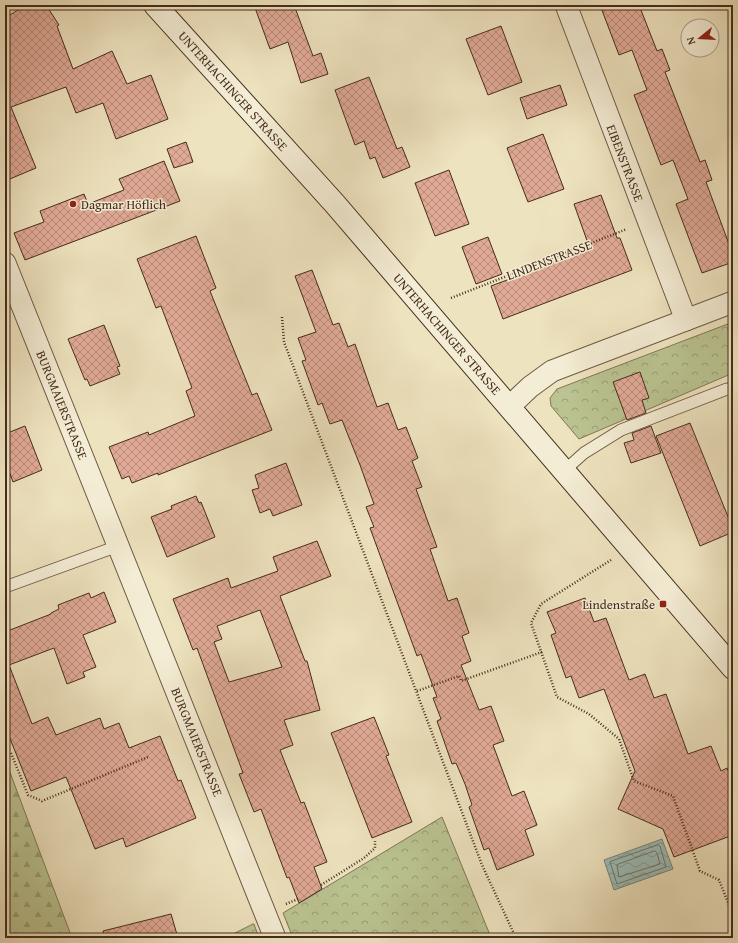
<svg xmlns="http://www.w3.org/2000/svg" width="738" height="943" viewBox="0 0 738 943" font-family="'Gentium Book Plus',serif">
<defs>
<pattern id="forest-firs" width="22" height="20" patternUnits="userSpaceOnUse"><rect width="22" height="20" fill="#bac391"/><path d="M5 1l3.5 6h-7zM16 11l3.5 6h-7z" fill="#999f76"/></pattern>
<pattern id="park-crowns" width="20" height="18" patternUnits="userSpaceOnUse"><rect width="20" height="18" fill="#bac391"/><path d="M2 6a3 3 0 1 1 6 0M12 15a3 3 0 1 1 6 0" fill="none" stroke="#999f76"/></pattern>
<pattern id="water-waves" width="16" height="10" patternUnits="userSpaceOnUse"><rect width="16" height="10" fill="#9cbdba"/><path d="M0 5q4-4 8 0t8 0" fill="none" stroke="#819a96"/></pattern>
<pattern id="building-cross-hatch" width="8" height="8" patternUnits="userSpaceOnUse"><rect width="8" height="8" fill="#e1aa97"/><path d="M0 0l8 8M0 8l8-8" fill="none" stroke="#b88b7a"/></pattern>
</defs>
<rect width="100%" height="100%" fill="#eee3bf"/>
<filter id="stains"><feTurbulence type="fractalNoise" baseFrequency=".005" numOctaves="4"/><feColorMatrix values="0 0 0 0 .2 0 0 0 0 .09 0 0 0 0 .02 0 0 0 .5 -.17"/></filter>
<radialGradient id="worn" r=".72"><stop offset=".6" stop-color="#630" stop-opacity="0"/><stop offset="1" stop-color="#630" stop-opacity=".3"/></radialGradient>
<polygon fill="url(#forest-firs)" stroke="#807856" points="5,759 72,938 5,938"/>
<g fill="url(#park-crowns)" stroke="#807856">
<polygon points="733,322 733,373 579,439 551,406 550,398 557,389"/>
<polygon points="442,817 490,935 484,938 293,938 283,913"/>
<polygon points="254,924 259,938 225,938 253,924"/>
</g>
<polygon fill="url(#water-waves)" stroke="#79837b" points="662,839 673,869 614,890 604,860"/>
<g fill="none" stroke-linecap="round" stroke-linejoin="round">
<g stroke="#70746b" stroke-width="1">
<polygon points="658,845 660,846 666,867 617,884 610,862"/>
<polygon points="655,851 657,853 660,864 619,877 617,865"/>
</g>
</g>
<g fill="url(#building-cross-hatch)" stroke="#452c1c" fill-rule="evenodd">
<polygon points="26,5 46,5 59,25 57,26 73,69 112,51 127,84 151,75 168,119 116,139 103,103 76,113 66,87 11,107 36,168 5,181 5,18"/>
<polygon points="254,5 294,5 313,56 321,53 328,74 301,83 288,42 270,49"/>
<polygon points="600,5 639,5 657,51 662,49 670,70 665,72 700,162 705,160 712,180 706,182 733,255 733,262 702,273 676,204 688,199 673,160 661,165 634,95 647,90 632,50 619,55"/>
<polygon points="501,26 522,82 488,95 466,39"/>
<polygon points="369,77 397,149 402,147 410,167 383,178 375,157 370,159 364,141 355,145 335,90"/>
<polygon points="560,85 567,105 527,119 520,98"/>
<polygon points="543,134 564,189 528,202 507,148"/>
<polygon points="186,142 193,162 174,168 167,149"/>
<polygon points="164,161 180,201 25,260 14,233 44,222 40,211 84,194 88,204 124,190 119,179"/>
<polygon points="449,170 469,224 435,236 415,183"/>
<polygon points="601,195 617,238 620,238 632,270 503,319 491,286 590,249 574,204"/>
<polygon points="196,236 216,288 210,291 252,395 257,393 272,430 158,475 158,473 132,483 129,476 122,479 109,447 148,432 149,435 195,416 186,391 192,388 161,306 156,308 137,259"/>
<polygon points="488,237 502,274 476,284 462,247"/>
<polygon points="312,270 333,325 339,323 348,347 355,344 377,407 388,403 398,430 406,427 418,458 412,461 422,487 416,489 437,547 430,549 448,601 457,598 469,633 462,636 471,661 461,665 479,710 491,706 504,741 493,745 512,796 524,791 537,825 525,830 534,855 497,870 489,848 484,850 469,807 472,805 465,784 456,763 452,764 437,721 441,719 433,698 437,697 421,654 417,656 370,528 374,527 366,507 374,504 360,465 342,420 330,424 322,403 318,405 302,361 306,360 298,338 316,332 295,276"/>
<polygon points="104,325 120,366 117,367 120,374 90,386 87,379 85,380 68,339"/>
<polygon points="640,372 649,398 642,400 646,413 627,420 613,382"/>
<polygon points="690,423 733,529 733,532 700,546 656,436"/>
<polygon points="25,426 42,470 13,482 5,460 5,434"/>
<polygon points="651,426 661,453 631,463 624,443 634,440 632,433"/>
<polygon points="286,463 302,505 273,516 270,509 260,513 252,490 259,488 255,475"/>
<polygon points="196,496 199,503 201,502 215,537 167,557 151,517 172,509 171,506"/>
<path d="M317,541L331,576L280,596L305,661H307L320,710L284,720L293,745L280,750L301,803L304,802L327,862L314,867L322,889L299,903L289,877L287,878L261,809L254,812L239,774L243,773L197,648L193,650L173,599L228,578L231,588L278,571L273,557ZM260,610L282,667L229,682L214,642L222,639L217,626Z"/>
<polygon points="104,592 116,622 83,635 96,667 83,672 85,677 67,684 54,648 9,665 32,724 48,717 56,735 100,718 104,729 119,723 129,748 160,736 178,781 181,780 196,818 126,847 123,838 95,849 66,777 31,791 5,726 5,632 51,614 51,613 59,609 58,605 89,593 91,598"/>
<polygon points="585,598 594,622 606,618 629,680 645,674 654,698 666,694 688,754 711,746 721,771 727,768 733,783 733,835 674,857 663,829 618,809 635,771 604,689 579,698 571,676 566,678 551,635 556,633 547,612"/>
<polygon points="374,717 389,755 386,756 412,822 372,838 331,733"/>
<polygon points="171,914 178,938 104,938 103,931"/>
</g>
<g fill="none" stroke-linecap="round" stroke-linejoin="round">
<g stroke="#6f5a45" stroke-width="13">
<g id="lane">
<polyline points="565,470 584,453 621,430 727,389"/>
<polyline points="5,587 118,546"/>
</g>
</g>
<g stroke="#6f5a45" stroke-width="23">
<g id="street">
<polyline points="566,5 686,320"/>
<polyline points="5,263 275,938"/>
<polyline points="509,407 530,387 552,371 733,302"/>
</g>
</g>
<g stroke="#452c1c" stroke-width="24">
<polyline id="secondary" points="155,5 335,204 733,668"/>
</g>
<g stroke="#452c1c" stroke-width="2.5" stroke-dasharray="1 2" stroke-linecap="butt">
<polyline points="126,8 129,5"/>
<polyline points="451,298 627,229"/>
<polyline points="282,317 284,342 482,865 516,938"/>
<polyline points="611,560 541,604 531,623 557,697 589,714 619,739 634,781 673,796 700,871 719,880 733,915"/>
<polyline points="417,691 459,676 461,681 542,652"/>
<polyline points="11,753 28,795 42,801 148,757"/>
<polyline points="321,885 364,858 375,848 375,841"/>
<polyline points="286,904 298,899"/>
</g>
<use href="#lane" stroke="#f4edd5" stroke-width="11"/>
<use href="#street" stroke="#f4edd5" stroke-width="21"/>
<use href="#secondary" stroke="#f4edd5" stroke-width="22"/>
</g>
<g fill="#8f2418" stroke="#f4edd5" stroke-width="1.5">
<circle cx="73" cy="204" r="4"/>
<rect x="659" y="600" width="8" height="8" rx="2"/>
</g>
<g text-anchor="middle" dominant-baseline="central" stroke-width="3" stroke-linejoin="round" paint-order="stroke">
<g font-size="13" fill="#452c1c" stroke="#f4edd5">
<text transform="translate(233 91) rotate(48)">UNTERHACHINGER STRASSE</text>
<text transform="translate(625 163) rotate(69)">EIBENSTRASSE</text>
<text transform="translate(549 260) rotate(-21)">LINDENSTRASSE</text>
<text transform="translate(447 334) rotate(49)">UNTERHACHINGER STRASSE</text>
<text transform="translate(62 405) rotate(68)">BURGMAIERSTRASSE</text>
<text transform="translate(197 742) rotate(68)">BURGMAIERSTRASSE</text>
</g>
<g font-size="13" fill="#452c1c" stroke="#f4edd5" text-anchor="start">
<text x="81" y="204">Dagmar Höflich</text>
<text x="655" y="604" text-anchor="end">Lindenstraße</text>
</g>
</g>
<rect width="738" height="943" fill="none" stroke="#eee3bf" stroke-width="20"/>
<rect x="6" y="6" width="726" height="931" fill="none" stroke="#452c1c" stroke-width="2"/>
<rect x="10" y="10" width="718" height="923" fill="none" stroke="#452c1c"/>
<g transform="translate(700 38) rotate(252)"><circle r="19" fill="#f4edd5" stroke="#aea08b"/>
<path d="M0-3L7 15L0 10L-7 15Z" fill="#8f2418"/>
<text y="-6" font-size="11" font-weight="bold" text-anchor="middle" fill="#452c1c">N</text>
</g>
<rect width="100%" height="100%" filter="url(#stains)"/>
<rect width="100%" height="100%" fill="url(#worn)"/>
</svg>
